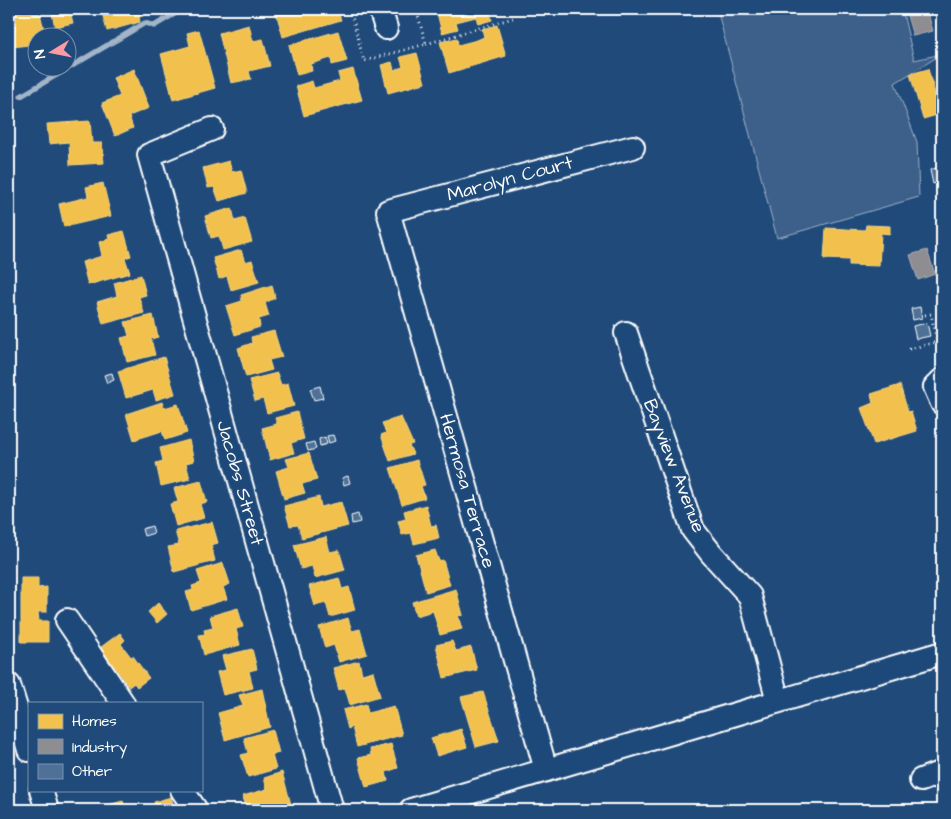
<svg xmlns="http://www.w3.org/2000/svg" width="951" height="819" viewBox="0 0 951 819" font-family="'Architects Daughter',sans-serif">
<rect width="100%" height="100%" fill="#1f4a7a"/>
<filter id="ink" filterUnits="userSpaceOnUse"><feTurbulence type="fractalNoise" baseFrequency=".02" numOctaves="2"/><feDisplacementMap in="SourceGraphic" scale="10" xChannelSelector="R" yChannelSelector="G"/><feConvolveMatrix kernelMatrix="1 2 1 2 8 2 1 2 1" color-interpolation-filters="sRGB"/></filter>
<g filter="url(#ink)">
<polygon fill="#3c618b" stroke="#9eb0c5" points="717,9 902,9 914,60 942,54 895,83 917,142 919,197 777,238"/>
<g fill="#f2c14e" stroke="#f6d483">
<polygon points="9,9 39,9 46,38 38,38 38,44 12,47 9,36"/>
<polygon points="51,9 80,9 70,11 73,23 55,27"/>
<polygon points="101,9 141,9 143,16 139,17 140,22 107,31"/>
<polygon points="275,9 337,9 341,20 283,37"/>
<polygon points="436,9 489,9 492,20 478,24 476,17 456,22 458,29 442,33"/>
<polygon points="249,25 253,41 263,39 270,66 249,71 251,79 231,83 219,33"/>
<polygon points="497,25 506,56 449,73 440,42 457,38 458,45 477,40 484,37 482,29"/>
<polygon points="199,30 215,88 173,100 161,54 190,46 187,33"/>
<polygon points="338,31 347,61 332,65 331,58 311,64 312,71 297,75 289,45"/>
<polygon points="417,53 425,83 388,93 381,65 392,62 394,70 403,67 400,57"/>
<polygon points="134,69 149,108 129,116 133,128 115,136 102,103 120,96 113,78"/>
<polygon points="353,69 362,100 304,116 296,86 312,81 314,88 340,81 338,73"/>
<polygon points="928,69 941,114 923,119 910,74"/>
<polygon points="90,121 92,143 102,143 104,163 70,165 69,142 49,144 47,124"/>
<polygon points="229,161 232,172 241,170 247,193 219,201 214,187 208,188 203,168"/>
<polygon points="103,183 111,216 64,227 59,204 88,197 86,187"/>
<polygon points="232,208 235,221 245,218 252,242 223,250 219,236 211,238 205,216"/>
<polygon points="866,225 890,226 890,234 881,233 879,266 849,265 849,260 824,259 826,228 865,230"/>
<polygon points="124,231 131,256 125,258 130,273 88,285 82,262 102,256 99,242 109,239 108,235"/>
<polygon points="241,250 245,262 252,260 259,282 231,290 227,276 219,279 213,258"/>
<polygon points="141,275 146,295 139,297 144,313 103,324 97,302 117,296 114,283"/>
<polygon points="272,285 275,298 265,303 269,316 259,319 260,327 235,335 226,306 242,301 241,295"/>
<polygon points="153,315 158,337 151,339 155,355 127,362 121,338 129,336 125,322"/>
<polygon points="274,331 282,357 269,360 272,370 246,377 238,348 252,343 251,337"/>
<polygon points="164,357 175,394 156,400 153,390 126,398 118,371"/>
<polygon points="277,373 281,385 288,383 294,406 267,413 263,399 255,401 249,380"/>
<polygon points="900,385 908,412 911,411 917,431 874,444 861,408 873,403 871,394"/>
<polygon points="162,402 164,408 178,404 187,433 165,440 162,431 134,440 126,414"/>
<polygon points="297,412 304,439 291,443 294,453 270,460 262,428 277,424 275,418"/>
<polygon points="401,417 413,444 409,445 413,454 390,461 381,435 386,433 382,423"/>
<polygon points="189,440 194,461 186,463 190,479 161,486 156,463 163,461 160,448"/>
<polygon points="309,453 317,480 302,484 305,493 284,499 276,471 289,467 286,459"/>
<polygon points="417,460 425,485 421,486 425,498 402,505 390,468"/>
<polygon points="201,481 207,502 200,504 204,518 176,526 170,504 178,502 174,488"/>
<polygon points="319,497 321,507 341,502 348,526 302,538 298,525 290,526 284,506"/>
<polygon points="426,505 431,526 436,525 439,538 414,544 411,533 402,535 398,521 406,519 404,511"/>
<polygon points="212,522 218,543 211,545 215,561 174,572 168,547 179,545 175,531"/>
<polygon points="326,537 330,552 339,550 345,570 315,578 312,566 301,569 294,545"/>
<polygon points="435,550 439,561 443,560 450,585 426,592 416,555"/>
<polygon points="223,563 230,584 223,587 227,599 191,610 186,592 193,590 192,586 201,583 197,571"/>
<polygon points="21,578 38,578 38,588 47,587 47,612 38,612 39,621 48,621 48,642 21,642"/>
<polygon points="339,578 342,589 349,587 355,610 330,617 326,603 315,606 309,586"/>
<polygon points="456,589 463,615 458,616 462,629 440,635 433,611 416,616 412,602"/>
<polygon points="158,603 167,614 157,623 148,612"/>
<polygon points="238,608 243,627 236,629 240,645 204,655 199,635 205,634 204,630 213,628 210,616"/>
<polygon points="348,618 352,631 360,629 367,654 339,662 334,645 325,648 319,627"/>
<polygon points="120,633 125,640 121,644 131,657 133,656 149,678 137,687 134,683 129,687 112,663 108,666 97,650"/>
<polygon points="452,641 456,651 471,647 477,670 444,678 436,645"/>
<polygon points="252,649 257,669 249,671 253,688 223,695 217,672 226,670 222,656"/>
<polygon points="359,661 362,674 373,671 380,696 350,705 345,688 339,690 333,668"/>
<polygon points="262,689 270,727 225,740 218,713 243,706 239,695"/>
<polygon points="483,692 499,741 476,747 461,697"/>
<polygon points="366,704 368,713 394,706 402,735 357,747 352,727 348,729 343,710"/>
<polygon points="461,729 467,747 437,756 431,738"/>
<polygon points="273,730 279,753 272,755 276,769 248,777 241,755 248,753 244,738"/>
<polygon points="391,744 398,768 386,772 388,781 366,787 358,758 371,755 370,749"/>
<polygon points="282,772 292,808 285,810 246,810 243,796 267,789 264,778"/>
<polygon points="171,797 175,810 156,810 154,802"/>
<polygon points="123,801 126,810 101,810 100,807"/>
<polygon points="570,806 571,810 555,810"/>
</g>
<g fill="#8d8d92" stroke="#afafb3">
<polygon points="927,10 933,31 913,36 907,16"/>
<polygon points="927,250 935,274 918,280 910,255"/>
</g>
<g fill="none" stroke-linecap="round" stroke-linejoin="round">
<polyline stroke="#a3b5c8" stroke-width="5.5" points="21,96 145,23 154,26 183,9"/>
</g>
<g fill="#507197" stroke="#fff">
<polygon points="942,166 942,181 933,184 930,170"/>
<polygon points="942,298 942,312 939,299"/>
<polygon points="920,307 922,318 913,320 911,309"/>
<polygon points="927,323 930,336 916,339 913,326"/>
<polygon points="112,373 114,380 107,383 104,375"/>
<polygon points="320,386 323,398 314,400 310,389"/>
<polygon points="333,435 335,441 329,443 327,436"/>
<polygon points="325,437 327,444 320,446 319,439"/>
<polygon points="314,442 316,449 308,451 306,444"/>
<polygon points="348,476 350,483 344,485 342,478"/>
<polygon points="358,514 360,522 352,524 351,516"/>
<polygon points="152,526 154,533 144,536 142,529"/>
</g>
<g fill="none" stroke-linecap="round" stroke-linejoin="round">
<g stroke="#fff" stroke-width="26">
<g id="minor">
<polyline points="380,9 386,28"/>
<polyline points="212,129 149,155 332,810"/>
<polyline points="626,333 693,530 711,553 750,596 778,701"/>
<polyline points="942,380 935,387 942,403"/>
<polyline points="67,620 123,703"/>
<polyline points="9,685 29,750"/>
<polyline points="546,770 388,211 633,147"/>
<polyline points="921,780 942,772"/>
<polyline points="41,790 47,810"/>
<polyline points="182,790 196,810"/>
<polyline points="411,810 942,653"/>
</g>
</g>
<g stroke="#fff" stroke-width="3" stroke-dasharray="1 4" stroke-linecap="butt">
<polyline points="350,9 364,61 426,44 416,9"/>
<polyline points="426,44 513,18"/>
<polyline points="925,315 931,314 937,342 942,341"/>
<polyline points="909,349 937,342"/>
</g>
<use href="#minor" stroke="#1f4a7a" stroke-width="22"/>
</g>
</g>
<g text-anchor="middle" dominant-baseline="central" stroke-width="5" stroke-linejoin="round" paint-order="stroke">
<g font-size="19" fill="#fff" stroke="#1f4a7a">
<text transform="translate(510 179) rotate(-15)">Marolyn Court</text>
<text transform="translate(674 466) rotate(69)">Bayview Avenue</text>
<text transform="translate(240 483) rotate(74)">Jacobs Street</text>
<text transform="translate(467 491) rotate(74)">Hermosa Terrace</text>
</g>
</g>
<rect width="951" height="819" fill="none" stroke="#1f4a7a" stroke-width="30"/>
<rect x="15" y="15" width="921" height="789" fill="none" stroke="#fff" stroke-width="2" filter="url(#ink)"/>
<rect x="28" y="702" width="175" height="90" fill="#1f4a7a" stroke="#7992af"/>
<rect x="38" y="714" width="25" height="15" fill="#f2c14e" stroke="#7992af"/>
<text x="72" y="726" font-size="15" fill="#ffffff">Homes</text>
<rect x="38" y="739" width="25" height="15" fill="#8d8d92" stroke="#7992af"/>
<text x="72" y="752" font-size="15" fill="#ffffff">Industry</text>
<rect x="38" y="764" width="25" height="15" fill="#507197" stroke="#7992af"/>
<text x="72" y="776" font-size="15" fill="#ffffff">Other</text>
<g transform="translate(52 52) rotate(260)"><circle r="24" fill="#1f4a7a" stroke="#7992af"/>
<path d="M0-4L9 19L0 12L-9 19Z" fill="#ff9aa2"/>
<text y="-8" font-size="14" font-weight="bold" text-anchor="middle" fill="#ffffff">N</text>
</g>
</svg>
